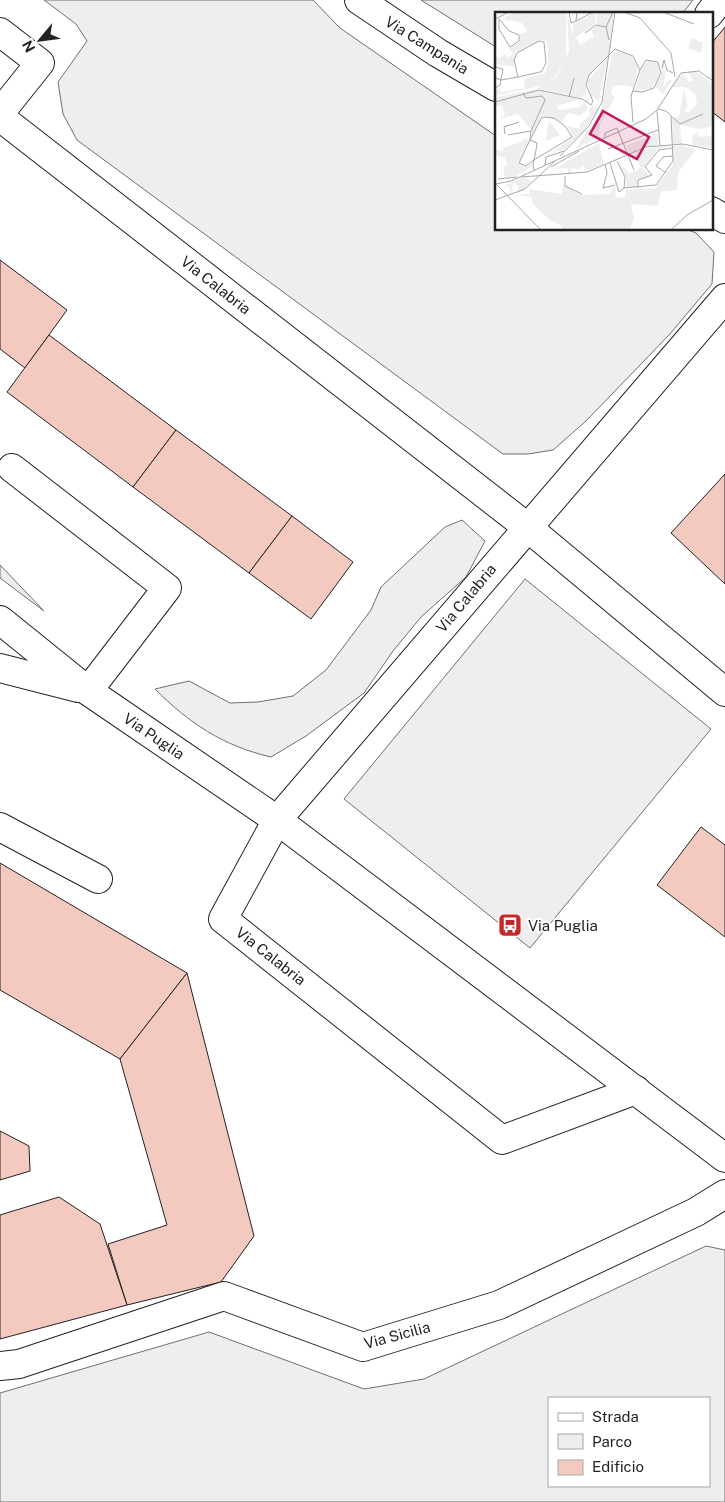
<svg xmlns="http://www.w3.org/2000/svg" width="725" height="1502" viewBox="0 0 725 1502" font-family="'Public Sans',sans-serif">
<rect width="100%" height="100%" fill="#fff"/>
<g fill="#eee" stroke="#6f6f6f" fill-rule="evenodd">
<polygon points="44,0 313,0 340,28 496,136 496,229 686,229 696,233 714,252 712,284 669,335 586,421 553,450 528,454 503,454 77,140 63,114 58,82 87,41 76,24"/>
<polygon points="421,0 693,0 682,14 496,14 496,47"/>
<path d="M462,520L485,541L466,577L421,617L393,651L364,693L306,736L271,757C223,746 189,723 155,689L189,681L230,703L258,702L293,696L326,670L371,610L381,587L445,527Z"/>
<polygon points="0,565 44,611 0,578"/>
<polygon points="525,579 711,729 530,948 344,799"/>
<path d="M706,1246L725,1250V1502H0V1393L209,1332L364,1389L424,1379ZM549,1398H709V1486H549Z"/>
</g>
<g fill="#f3c9c0" stroke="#222">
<polygon points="725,27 725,122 711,111 711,44"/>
<polygon points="0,260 67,310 25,368 0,349"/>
<polygon points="49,335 176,430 133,487 7,392"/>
<polygon points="176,430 292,516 249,573 133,487"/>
<polygon points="725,474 725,584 671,533"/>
<polygon points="292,516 353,562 311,619 249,573"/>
<polygon points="701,827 725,845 725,937 657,885"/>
<polygon points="0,863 187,973 120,1059 0,990"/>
<polygon points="187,973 254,1236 221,1282 127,1305 108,1244 167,1225 120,1059"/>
<polygon points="0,1131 29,1146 30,1171 0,1180"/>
<polygon points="59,1197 100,1224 127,1305 0,1339 0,1215"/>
</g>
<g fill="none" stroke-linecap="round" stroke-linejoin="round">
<g stroke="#222" stroke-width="30">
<g id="minor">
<polyline points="359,0 438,53 496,87"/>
<polyline points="709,14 720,0"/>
<polyline points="0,32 40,63 0,113"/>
<polyline points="0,117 527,527 725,692"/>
<polyline points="711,211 725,219"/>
<polyline points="12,468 167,588 88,691"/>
<polyline points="0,827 98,879"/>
<polyline points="636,1090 502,1140 223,919 277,820 725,298"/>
<polyline points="0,1366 19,1364 224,1296 363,1347 499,1305 696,1212 725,1194"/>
</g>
</g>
<g stroke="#222" stroke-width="30">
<g id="major">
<polyline points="0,620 88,691 277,820 725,1158"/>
<polyline points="0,668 78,688"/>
</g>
</g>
<use href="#minor" stroke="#fff" stroke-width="28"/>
<use href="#major" stroke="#fff" stroke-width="28"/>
</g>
<defs>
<g id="bus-square" transform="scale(1.25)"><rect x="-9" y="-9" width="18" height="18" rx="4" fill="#c62828" stroke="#fff"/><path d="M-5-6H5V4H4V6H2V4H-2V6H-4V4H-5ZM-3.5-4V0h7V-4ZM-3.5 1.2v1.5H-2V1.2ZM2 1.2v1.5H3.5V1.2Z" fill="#fff"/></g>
</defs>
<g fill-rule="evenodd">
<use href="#bus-square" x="510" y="925"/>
</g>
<g text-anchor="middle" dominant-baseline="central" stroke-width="4" stroke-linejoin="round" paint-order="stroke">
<g font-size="15" fill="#222" stroke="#fff">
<text transform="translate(427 45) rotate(32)">Via Campania</text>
<text transform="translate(216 285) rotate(38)">Via Calabria</text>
<text transform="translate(466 598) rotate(-50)">Via Calabria</text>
<text transform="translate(154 736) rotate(34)">Via Puglia</text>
<text transform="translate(271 956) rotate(38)">Via Calabria</text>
<text transform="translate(397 1335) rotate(-15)">Via Sicilia</text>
</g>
<g font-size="15" fill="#222" stroke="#fff" text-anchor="start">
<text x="528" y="925">Via Puglia</text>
</g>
</g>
<g transform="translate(495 12)">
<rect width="218" height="218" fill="#fff"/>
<path d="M18,0H71V47L62,62L49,73L0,84V77L5,76L6,80L30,76L29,67L50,61L53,52V32L47,27L20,41L19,55L0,52V44L5,46L9,42L14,46L18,41L13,36L24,31L25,22L32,19L27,11L8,7ZM72,0L78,24V12L100,0V12L81,25L85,33L99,24L96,18L102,14L101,0H119L114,41L91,68V85L96,91L91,89L89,81L87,86L45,77L27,80L44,78L83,87L62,94L64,98L84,95L89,90L93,97L84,104L73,101L66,110L47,103L36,126L37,119L23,102L4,107L10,103L7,93L0,94V85L42,77L63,63L74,39ZM197,26L208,31L206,41L193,36ZM123,38L136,44L143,54L138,76L130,73L118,74L116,82L120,85L105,113L104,125L80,137L106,99L117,41ZM113,44L102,99L88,120L69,138L57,140L79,125L72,114L86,117L84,113L95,103L94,97L98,93L100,96L103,89L96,84L92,70ZM154,48L163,52L165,63L157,76L140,79L147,55ZM168,49L171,63L167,77L174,68H177L168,82L160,75L166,65ZM192,60H202L217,71V115L203,117L185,113L187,132H178L177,107L184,104L189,77L193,93L189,99L193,101L202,92L200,82L190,75H176L187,62L195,70L198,68ZM54,109L65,123L51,129L52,120ZM203,119L204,125L217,124V136L198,133L197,125ZM157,121H162L163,133L147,135L134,143L132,133L158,124ZM31,125L34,130L23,151L31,155L38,151L36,155L21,164L9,165V154L12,153L10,146L0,143V138L8,139L7,136L27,130ZM104,131L109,152L91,159L88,153L84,157L76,156L77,162L73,163V156L59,157ZM187,133L201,138L183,160L182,178L166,180L163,194L136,192L139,206L135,217H67V214L55,208L37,191V185L20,183L34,182V177L67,182L68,172L86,183L114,182L120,174L121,186L130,185L131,178L160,176L178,153V134ZM175,134L163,137L148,156L155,165L142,167V175H131V164L126,156L129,155L134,162L146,156L140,142L150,137ZM25,166H32L36,171L24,181L23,174L18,171L17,182L13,174L9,177L11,173Z" fill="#eee"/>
<path fill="none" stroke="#a7a7a7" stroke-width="1" d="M74,0L76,11L81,9M82,0L81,9L98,0M129,0L145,6L176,41L180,65M168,0L199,12M4,6V17L15,35L24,29V23L14,19L5,8M0,7L14,0M90,21L101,13L111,15M114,28L111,15L118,0M0,55L8,57L5,73L0,76M167,56L169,48L172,58L178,61M0,66L6,68L23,65L45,60L47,59L51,51L49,30L44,29L22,41L19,48L23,65M28,81L31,86L47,84L50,88L36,119M74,85L79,66M0,90L44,78L87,87L96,93L98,89L91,73L94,63L120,37L138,44L145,58M162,99L165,134M176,104L185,112L208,102M138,110L136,84L145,58L151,48L163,50L166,61L159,76L147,80L138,79M10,122L9,115L24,110M13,123L36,119L35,128L24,151L31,154L39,148L77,125L70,114L59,106L47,105L35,128L42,131L41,138L39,148L38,152L39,158M110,126V121L122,116L139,158M113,137L163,118M65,144L94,114L107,90L120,0M122,149L130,165L129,176M115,151L124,180L129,176L161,173L178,149L176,104L171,99L163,97M110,152L112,161L108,176L120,173M50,153L51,145L69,139M56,155L84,139M171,161L161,154L168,145L177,144M70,164V174L87,182M26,165L92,160L151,135L188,132L218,138M3,167L22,165M1,172L16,169L151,107L162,98L186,61L204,59L218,69M2,173L45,217M143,176V168L157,163L150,155L164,138L177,136M0,188L30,177L60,149M177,217L192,203L218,188"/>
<path fill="#c2185b" fill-opacity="0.15" stroke="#c2185b" stroke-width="2.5" d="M108,99L154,125L142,147L95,122Z"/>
<rect width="218" height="218" fill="none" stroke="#222" stroke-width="2.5"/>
</g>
<rect x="548" y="1397" width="162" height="90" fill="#ffffff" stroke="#a7a7a7"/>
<rect x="558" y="1413" width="25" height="8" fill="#ffffff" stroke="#a7a7a7"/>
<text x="592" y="1422" font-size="15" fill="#222222">Strada</text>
<rect x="558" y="1434" width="25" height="15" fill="#eeeeee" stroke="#a7a7a7"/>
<text x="592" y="1447" font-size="15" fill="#222222">Parco</text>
<rect x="558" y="1460" width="25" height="15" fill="#f3c9c0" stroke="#a7a7a7"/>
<text x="592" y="1472" font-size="15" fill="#222222">Edificio</text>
<g transform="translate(40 40) rotate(241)" stroke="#ffffff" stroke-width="4" paint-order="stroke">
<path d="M0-4L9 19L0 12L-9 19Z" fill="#222222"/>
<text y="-8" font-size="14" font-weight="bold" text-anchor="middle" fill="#222222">N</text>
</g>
</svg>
